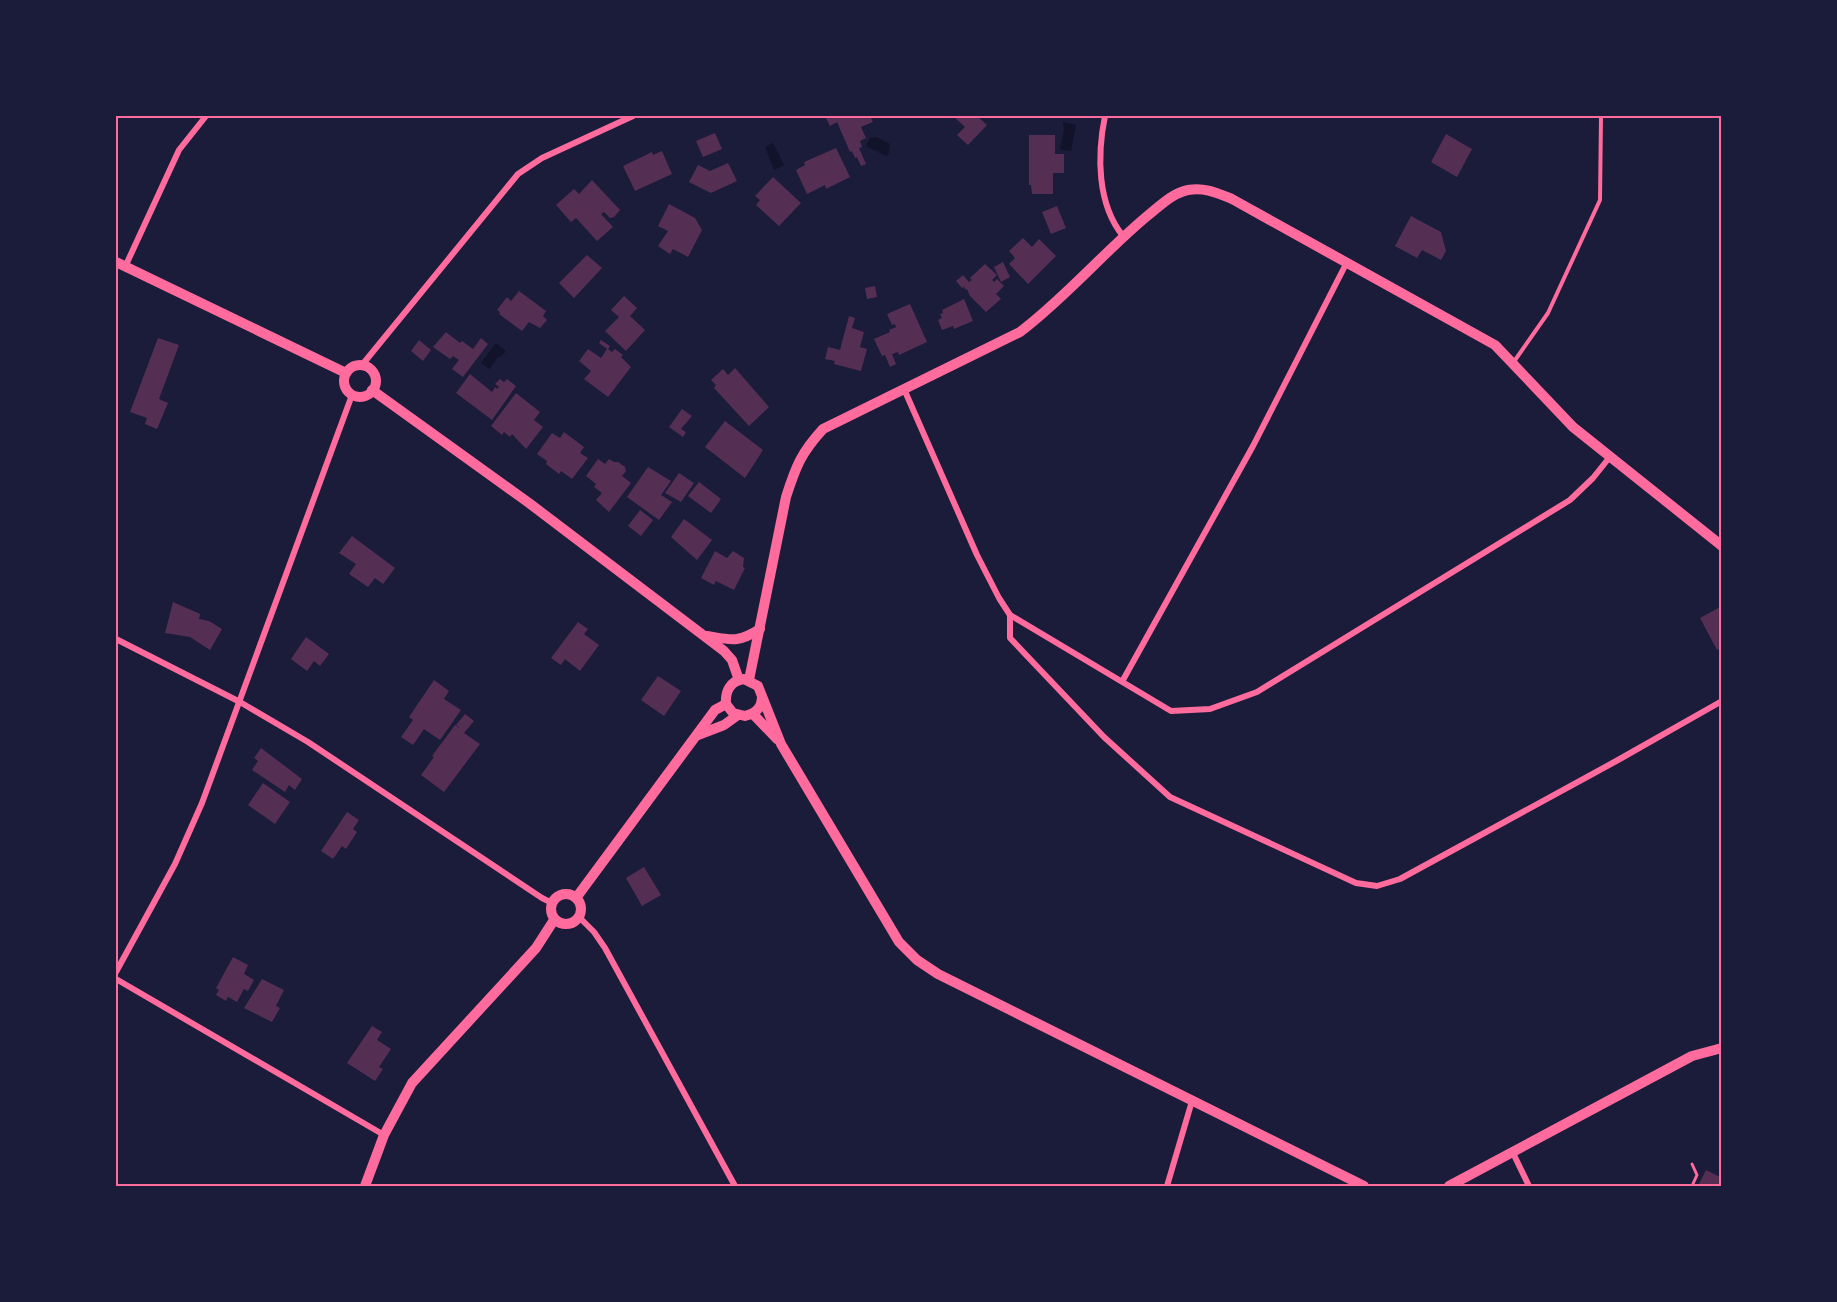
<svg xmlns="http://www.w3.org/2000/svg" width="1837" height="1302" viewBox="0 0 1837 1302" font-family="Rubik,sans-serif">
<rect width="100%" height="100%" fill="#1b1b3a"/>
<g fill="#12122b">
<polygon points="1063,122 1076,125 1071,151 1060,149 1064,130"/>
<polygon points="876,137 890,144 889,153 886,156 866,146 870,138"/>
<polygon points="773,143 784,165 774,170 765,147"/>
<polygon points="496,343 506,351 501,357 498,357 489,369 481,363"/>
</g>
<g fill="#542f53">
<polygon points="825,116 870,116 873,122 861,127 866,138 860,141 862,147 859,148 866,164 861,166 857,157 855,158 852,151 850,152 837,122 830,126"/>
<polygon points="953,116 977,116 987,125 968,145 957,135 965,127"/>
<polygon points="715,133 722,149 703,157 696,141"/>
<polygon points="1446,134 1472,149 1457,177 1431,162"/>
<polygon points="1029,135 1055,135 1055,154 1064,154 1064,173 1053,173 1053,194 1032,194 1031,185 1029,185"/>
<polygon points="836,148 850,177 826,189 825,185 807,194 796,170 805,165 804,162"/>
<polygon points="662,151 672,174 635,191 623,166 652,152 653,155"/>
<polygon points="728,163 737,181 711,193 689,182 698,165 710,171"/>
<polygon points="773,177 801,203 779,226 756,205 760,200 755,196"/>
<polygon points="592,180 620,210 614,217 610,218 604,212 601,214 613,227 597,241 576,218 571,222 556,205 574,189 579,194"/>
<polygon points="669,204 695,218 702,230 688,257 673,249 670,254 658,246 668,231 658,226"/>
<polygon points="1057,206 1066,228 1051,234 1042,212"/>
<polygon points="1411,216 1441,232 1446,251 1441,260 1422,250 1417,258 1395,246"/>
<polygon points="1023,238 1032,247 1039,239 1056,256 1028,284 1009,264 1015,258 1009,251"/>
<polygon points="587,255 602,268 574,298 559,283"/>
<polygon points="1003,262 1010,277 1001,282 994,267"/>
<polygon points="985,264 997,275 992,280 994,282 997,279 1004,286 996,294 1001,299 986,312 970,296 967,289 966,290 964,287 962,288 956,281 963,275 969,282 972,280 970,278"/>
<polygon points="875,286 877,297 867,299 865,288"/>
<polygon points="519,291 546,311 543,316 547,320 540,328 529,322 522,331 499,314 500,312 497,310 507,297 511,301"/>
<polygon points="624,296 637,308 630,316 645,330 626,351 605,331 619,317 611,310"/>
<polygon points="964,299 973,321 954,329 953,326 942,330 938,320 942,318 940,314 943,313 942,310"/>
<polygon points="910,304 927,342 899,355 898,352 892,354 896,364 890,367 885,355 882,356 874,339 890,332 889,330 896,327 895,324 892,325 887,314"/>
<polygon points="849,316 855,318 852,328 864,332 860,347 867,349 861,371 834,364 835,361 825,359 828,347 840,350"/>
<polygon points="446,332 460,343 462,341 473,349 481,338 488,344 463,377 452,369 459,360 453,356 450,359 433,347"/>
<polygon points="158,338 179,345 159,399 168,403 157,429 145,424 147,418 130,412"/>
<polygon points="419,340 431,350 423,361 411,351"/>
<polygon points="601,340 610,346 608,349 612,352 615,349 623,355 621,357 631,367 608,397 584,379 591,371 579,361 588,349 601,358 607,349 599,343"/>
<polygon points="735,368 769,407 749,426 714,388 716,385 711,380 723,369 728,375"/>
<polygon points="470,374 492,392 495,387 497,389 499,387 495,384 500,379 504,382 507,379 516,386 492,420 456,393"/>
<polygon points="516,393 540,412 534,420 543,427 526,449 512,434 510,437 504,432 502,435 491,426"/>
<polygon points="682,409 692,416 681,429 686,432 683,437 669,427"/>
<polygon points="725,421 763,450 745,478 705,447"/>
<polygon points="564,432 584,447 580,453 588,458 572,479 561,471 559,474 546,464 547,461 537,454 552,433 560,438"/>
<polygon points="598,459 605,464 609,459 614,462 618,462 625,467 626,471 622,476 631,483 609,512 596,500 602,493 594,487 596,484 586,476"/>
<polygon points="648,467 671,481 661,495 672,502 659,520 627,497"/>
<polygon points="679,473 694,483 681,502 665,493"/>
<polygon points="699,482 721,499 711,513 688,496"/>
<polygon points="640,510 653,520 641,536 628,526"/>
<polygon points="684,519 712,540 697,560 671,537"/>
<polygon points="352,536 395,568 383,584 375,578 368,587 349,574 356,564 339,553"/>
<polygon points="715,551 727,558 733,551 744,558 743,567 745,568 734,590 716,581 714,585 701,578"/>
<polygon points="173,602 200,614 199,619 209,621 222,629 210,650 190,637 165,633"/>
<polygon points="1722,606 1722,647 1717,650 1700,618"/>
<polygon points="578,622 588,629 584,634 599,645 580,671 565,659 561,665 551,658"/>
<polygon points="306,637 329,654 320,666 314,661 307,671 291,659"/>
<polygon points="658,676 681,691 664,716 641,700"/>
<polygon points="434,680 449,691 444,699 461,710 440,740 424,729 413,745 401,737 413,720 409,717"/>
<polygon points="465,714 474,721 464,733 480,744 444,792 421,775 434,757 432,756 455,725 463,730 456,725"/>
<polygon points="261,748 302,779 295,790 289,785 285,792 252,770 258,761 254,758"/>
<polygon points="263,783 290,802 275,824 248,805"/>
<polygon points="347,812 359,820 353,829 357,832 346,849 342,846 333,859 321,851"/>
<polygon points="644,867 661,895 642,906 626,878"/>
<polygon points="233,957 248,965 244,974 254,980 248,991 244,989 237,1002 228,997 226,1001 216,995 219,990 216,988"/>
<polygon points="262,979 284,990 276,1006 280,1008 272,1022 244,1008"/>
<polygon points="372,1026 382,1032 377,1040 391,1049 379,1067 383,1069 375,1081 347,1063"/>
<polygon points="1706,1170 1722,1178 1722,1186 1698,1186"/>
</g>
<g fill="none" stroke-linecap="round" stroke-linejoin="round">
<polyline stroke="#ff6b9d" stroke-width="3" points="1692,1186 1697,1175 1692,1164"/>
<polyline stroke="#ff6b9d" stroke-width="4" points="1513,363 1548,313 1600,200 1601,116"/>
<g stroke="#ff6b9d" stroke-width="6">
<path d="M1105,116C1097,155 1097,204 1123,236"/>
<polyline points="125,267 179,150 206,116"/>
<polyline points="362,365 518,174 542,158 633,116"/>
<polyline points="904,389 977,555 999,598 1010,615 1010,638 1104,737 1170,797 1356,883 1377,886 1400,879 1618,760 1722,701"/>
<polyline points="1010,615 1171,711 1210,709 1257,692 1570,500 1593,478 1609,458"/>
<polyline points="116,639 240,702 308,742 542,898 552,903"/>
<polyline points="1123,680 1253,446 1347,262"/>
<polyline points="578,916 594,932 605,948 735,1186"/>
<polyline points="116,972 175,864 202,803 352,395"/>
<polyline points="116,979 384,1135"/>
<polyline points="1513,1153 1529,1186"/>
<polyline points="1167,1186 1192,1101"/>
</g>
<g stroke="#ff6b9d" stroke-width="10">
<polyline points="116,262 346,373"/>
<circle cx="360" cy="381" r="16"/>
<polyline points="372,390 529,503 724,651 732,660 739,680"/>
<path d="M707,636C732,640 738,643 760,629"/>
<path d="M749,680L786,497C796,466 801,453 823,429L1020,332C1065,298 1102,254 1146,217C1159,207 1172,193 1188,190C1205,187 1217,193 1232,199L1495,345L1573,427L1722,546"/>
<path d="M762,696C762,708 756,713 745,716L733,713L726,704C725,691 730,681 744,679L758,686L781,744L899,942L917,960L938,974L1364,1186"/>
<polyline points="753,714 777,739"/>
<polyline points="698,735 724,725 738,715"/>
<circle cx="566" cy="909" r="15"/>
<polyline points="576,898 715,710 726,704"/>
<polyline points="365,1186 384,1135 412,1083 536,948 554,920"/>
<polyline points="1449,1186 1692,1056 1722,1048"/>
</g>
</g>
<rect width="1837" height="1302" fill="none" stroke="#1b1b3a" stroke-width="234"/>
<rect x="117" y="117" width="1603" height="1068" fill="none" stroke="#ff6b9d" stroke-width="2"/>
</svg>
